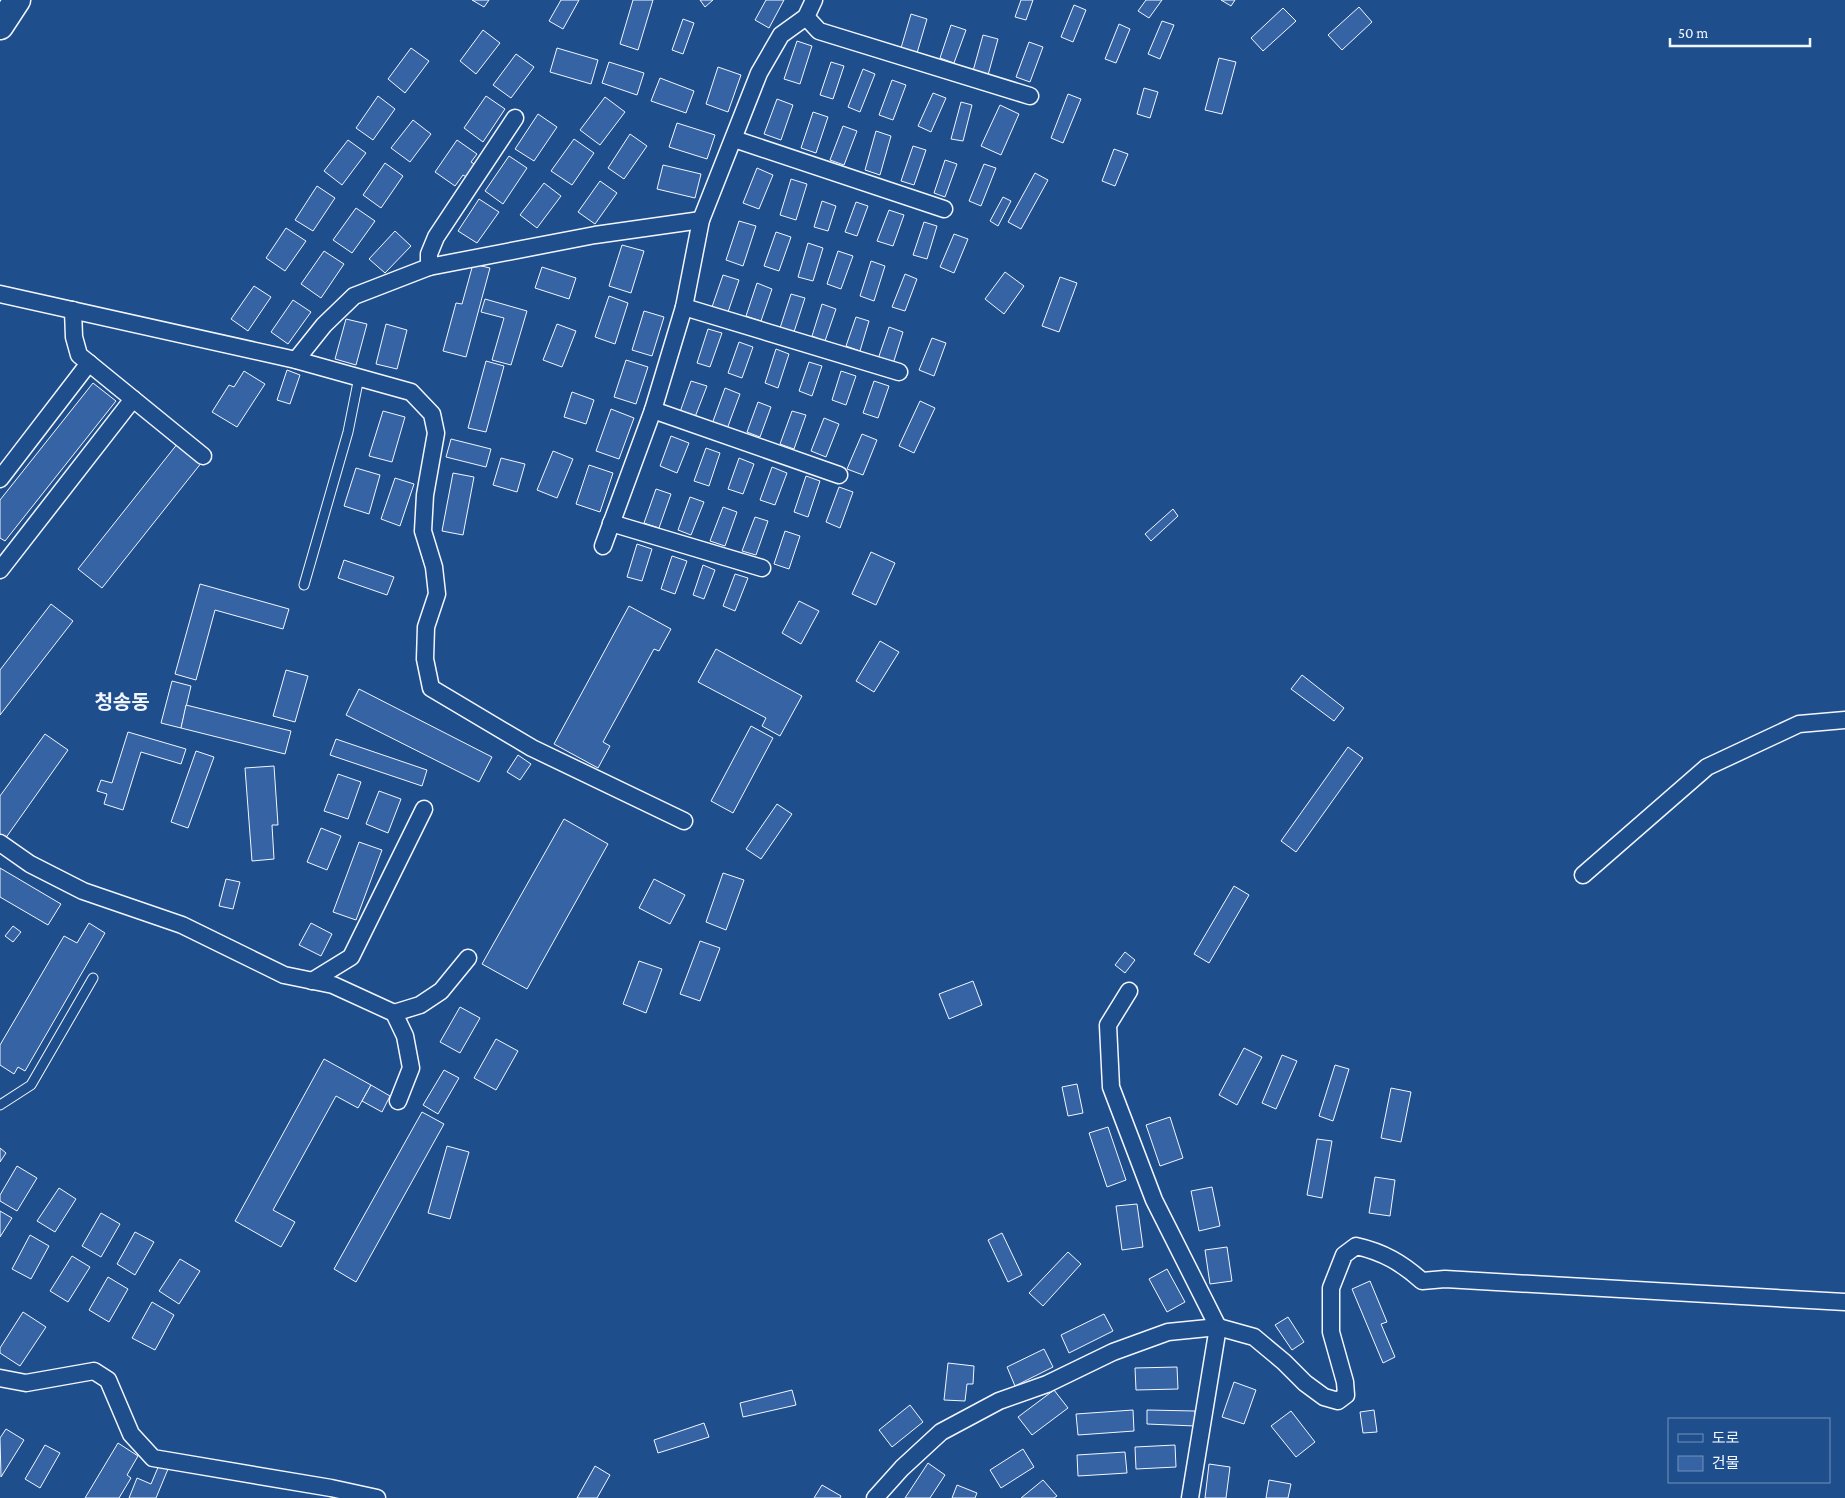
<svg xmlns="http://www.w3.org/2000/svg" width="1845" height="1498" viewBox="0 0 1845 1498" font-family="'Crimson Pro','Noto Sans KR',serif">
<rect width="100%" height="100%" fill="#1f4e8c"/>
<g fill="#3563a3" stroke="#f2f6ff">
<polygon points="472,0 489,0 484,7"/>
<polygon points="561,0 579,0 563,29 549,21"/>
<polygon points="633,0 653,0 638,50 620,44"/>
<polygon points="700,0 713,0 705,7"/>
<polygon points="766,0 784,0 769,28 755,20"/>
<polygon points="1021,0 1033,0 1026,20 1015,17"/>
<polygon points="1146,0 1162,0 1149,18 1138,11"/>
<polygon points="1221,0 1235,0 1231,6"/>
<polygon points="1074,5 1086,10 1073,42 1061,37"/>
<polygon points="1359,7 1372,22 1342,50 1328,35"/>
<polygon points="1283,8 1296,21 1263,51 1251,38"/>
<polygon points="911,14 927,19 917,53 901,48"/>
<polygon points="683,19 694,23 683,54 672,50"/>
<polygon points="1162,21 1174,25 1160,59 1148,54"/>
<polygon points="1119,24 1130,29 1116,63 1105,59"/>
<polygon points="951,25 966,30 954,63 940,58"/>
<polygon points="483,30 500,43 476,74 460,61"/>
<polygon points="983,35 998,39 988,75 973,71"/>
<polygon points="797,41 812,46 800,84 784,79"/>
<polygon points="1029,42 1043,47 1030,82 1016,77"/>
<polygon points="411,48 429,61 405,93 388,79"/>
<polygon points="557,48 598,60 591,84 550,72"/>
<polygon points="516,54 534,67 511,98 493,85"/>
<polygon points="1219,58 1236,62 1222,114 1205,110"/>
<polygon points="609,62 644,73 637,95 602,83"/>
<polygon points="831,62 844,66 833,99 820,95"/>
<polygon points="718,67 741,75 728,112 706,104"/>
<polygon points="863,69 875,74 860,112 848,107"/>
<polygon points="660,78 694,91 686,113 651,101"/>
<polygon points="892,80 906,85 893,120 879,115"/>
<polygon points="1144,88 1158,92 1150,118 1137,114"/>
<polygon points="933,93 946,98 931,132 918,126"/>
<polygon points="1068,94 1081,99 1063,143 1051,138"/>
<polygon points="378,96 395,109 373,140 356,128"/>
<polygon points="486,96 505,109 483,142 464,128"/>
<polygon points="605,97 625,112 600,145 580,130"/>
<polygon points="777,99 793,105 781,140 764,134"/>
<polygon points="961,102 972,105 963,141 951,139"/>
<polygon points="1000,105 1019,114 1001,155 981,146"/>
<polygon points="813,112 828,117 816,153 801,148"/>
<polygon points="538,114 557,127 534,161 515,149"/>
<polygon points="413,120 431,134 410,162 391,148"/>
<polygon points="677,123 715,135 707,159 669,147"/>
<polygon points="843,126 857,131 844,165 830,160"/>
<polygon points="876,131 891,136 880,175 865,170"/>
<polygon points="630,134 647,146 624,179 608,168"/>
<polygon points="574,139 594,153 572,185 551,171"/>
<polygon points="348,140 366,153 342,185 324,171"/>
<polygon points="457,140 477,154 471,162 476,165 468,178 463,175 455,186 435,172"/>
<polygon points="913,146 926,150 914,185 901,181"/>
<polygon points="1114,149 1128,154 1115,186 1102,181"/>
<polygon points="509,156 527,168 503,204 485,191"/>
<polygon points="945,160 957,164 945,197 934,193"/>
<polygon points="385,163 403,176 381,208 363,195"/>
<polygon points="984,164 996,168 981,206 969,201"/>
<polygon points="663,165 701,174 695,198 657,189"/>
<polygon points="757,168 773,175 759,209 743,203"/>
<polygon points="1035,173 1048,180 1021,229 1008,222"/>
<polygon points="791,179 807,184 796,220 780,215"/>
<polygon points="600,181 617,193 595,224 578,212"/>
<polygon points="544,183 561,196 537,228 520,215"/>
<polygon points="317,186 335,198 313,231 295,220"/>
<polygon points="1003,197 1011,201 998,226 990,221"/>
<polygon points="479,199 499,212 477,243 458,231"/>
<polygon points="822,201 836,206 828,231 814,227"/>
<polygon points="856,202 868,206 857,236 845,232"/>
<polygon points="356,208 375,221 352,253 333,240"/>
<polygon points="889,210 904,215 893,246 877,241"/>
<polygon points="739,221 756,226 743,266 726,260"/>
<polygon points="924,222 937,226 927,259 913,255"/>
<polygon points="286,228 306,241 285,271 266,258"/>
<polygon points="395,231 411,246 385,273 369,259"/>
<polygon points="776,232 791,237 779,271 764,266"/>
<polygon points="954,234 968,239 954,273 940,267"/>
<polygon points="808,243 823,248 813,281 798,277"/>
<polygon points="622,245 644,251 631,293 609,286"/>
<polygon points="324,251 344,264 321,298 301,284"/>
<polygon points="838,251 853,256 841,289 827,284"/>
<polygon points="871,261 885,266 874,301 860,296"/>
<polygon points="473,264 490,268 466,357 443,351 456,303 462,304"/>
<polygon points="542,267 576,278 569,299 535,288"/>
<polygon points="1005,272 1024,286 1004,314 985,299"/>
<polygon points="905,274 917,279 905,311 892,307"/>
<polygon points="723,275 739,280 728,312 712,307"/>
<polygon points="1060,277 1077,283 1059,332 1042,326"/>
<polygon points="757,283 772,289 761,321 746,316"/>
<polygon points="254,286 271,297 248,331 231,319"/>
<polygon points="791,294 805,298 794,332 780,328"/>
<polygon points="609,296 628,303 615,344 595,337"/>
<polygon points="485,299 527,311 511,365 492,360 504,318 481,312"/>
<polygon points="293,300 311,312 288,344 271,332"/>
<polygon points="822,304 836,309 825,341 812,336"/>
<polygon points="644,311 664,317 652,356 632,350"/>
<polygon points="856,317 869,321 860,351 846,346"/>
<polygon points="346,319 367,324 356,365 335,359"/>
<polygon points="386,324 407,330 397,369 376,364"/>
<polygon points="557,324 576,331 562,367 543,360"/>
<polygon points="889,327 903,332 893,364 878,359"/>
<polygon points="708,329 722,333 710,367 697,363"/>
<polygon points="932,338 946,343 934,376 919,370"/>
<polygon points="739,342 753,347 742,378 728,373"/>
<polygon points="776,349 789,354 778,388 765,383"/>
<polygon points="626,360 648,367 636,404 614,397"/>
<polygon points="486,361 504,366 486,432 468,428"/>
<polygon points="809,362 822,366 812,396 799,391"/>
<polygon points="287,370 300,375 290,404 277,400"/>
<polygon points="244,371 265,384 237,427 212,412 229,385 234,387"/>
<polygon points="841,371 856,376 846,405 832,400"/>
<polygon points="691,381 707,386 695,417 680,412"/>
<polygon points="874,381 889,386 878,418 863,413"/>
<polygon points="93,383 116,401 5,541 0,538 0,500"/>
<polygon points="725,388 740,394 727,429 712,424"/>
<polygon points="572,392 594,400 586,424 564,417"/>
<polygon points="920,401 935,408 914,453 899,446"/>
<polygon points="758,402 771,407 760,437 747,432"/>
<polygon points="611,409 634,418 619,459 596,451"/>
<polygon points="383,411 405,417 392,462 369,456"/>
<polygon points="792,411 806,415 794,449 780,444"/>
<polygon points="824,418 839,424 826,457 811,451"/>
<polygon points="862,434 877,440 863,475 847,469"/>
<polygon points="671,436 689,443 677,473 660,466"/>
<polygon points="451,439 491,449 486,467 446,457"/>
<polygon points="178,443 202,462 102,588 78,569"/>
<polygon points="706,448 720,453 709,486 694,481"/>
<polygon points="553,451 573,459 557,498 537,490"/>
<polygon points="501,458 525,464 517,492 493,485"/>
<polygon points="739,458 754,464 743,494 728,489"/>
<polygon points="589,465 613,473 600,512 576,504"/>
<polygon points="772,467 787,473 775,505 760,500"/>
<polygon points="356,468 380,475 369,514 344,506"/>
<polygon points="453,473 474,477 463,535 442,531"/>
<polygon points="806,476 820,481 808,517 794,512"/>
<polygon points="395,478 414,484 400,526 381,519"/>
<polygon points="839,487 853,492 840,528 826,522"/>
<polygon points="656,489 671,494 659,528 644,523"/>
<polygon points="690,497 704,502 691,535 678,530"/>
<polygon points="723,507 737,512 725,546 710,541"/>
<polygon points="1173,509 1178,516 1151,541 1145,534"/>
<polygon points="755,517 768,521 756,555 742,551"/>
<polygon points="785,531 800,536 789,569 774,564"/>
<polygon points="637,544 652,549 642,581 627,577"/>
<polygon points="871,552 895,563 876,605 852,594"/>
<polygon points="672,556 687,561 675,594 661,589"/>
<polygon points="344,560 394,577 387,595 338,578"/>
<polygon points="703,565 715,570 704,599 693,595"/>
<polygon points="735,574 748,578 735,611 723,606"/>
<polygon points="200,584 289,609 283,629 215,610 196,680 175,674"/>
<polygon points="799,601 819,611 801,644 782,633"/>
<polygon points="51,604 73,621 0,715 0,670"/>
<polygon points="629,606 671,629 659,651 654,649 603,742 610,746 598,768 554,744"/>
<polygon points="880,641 899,652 874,692 856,681"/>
<polygon points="716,649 802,696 780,736 762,726 766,718 698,682"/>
<polygon points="286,670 308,676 295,722 273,716"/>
<polygon points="1302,675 1344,708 1334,721 1291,689"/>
<polygon points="172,681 191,686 181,728 161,723"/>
<polygon points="359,689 492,757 479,782 346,715"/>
<polygon points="186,705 291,731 285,754 181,728"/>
<polygon points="751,726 773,738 733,813 711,801"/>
<polygon points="128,732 186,749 181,764 141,752 123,810 104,804 107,794 97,791 101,780 112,783"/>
<polygon points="45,734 68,750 5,839 0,836 0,796"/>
<polygon points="336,739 427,770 422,786 330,755"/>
<polygon points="1348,747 1363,758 1296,852 1281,841"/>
<polygon points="196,751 214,757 188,828 171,822"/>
<polygon points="518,755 531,764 520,780 507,772"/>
<polygon points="274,766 278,825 272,825 274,859 252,861 245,768"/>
<polygon points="338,774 361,782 348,819 324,811"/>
<polygon points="379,791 401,799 388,833 366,824"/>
<polygon points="777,804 792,814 761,859 746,849"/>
<polygon points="564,819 608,844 527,989 482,964"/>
<polygon points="321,828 341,836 327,870 307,862"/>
<polygon points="359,842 382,850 356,920 333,912"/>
<polygon points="0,868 61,904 48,925 0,897"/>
<polygon points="723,873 744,880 726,930 706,922"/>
<polygon points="226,879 240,882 233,909 219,906"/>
<polygon points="654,879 685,895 670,924 639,908"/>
<polygon points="1234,886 1249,895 1209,963 1194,954"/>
<polygon points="89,923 105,933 25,1071 18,1067 14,1074 0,1065 0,1045 64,936 77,943"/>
<polygon points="311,923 332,934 321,956 299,945"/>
<polygon points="13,926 21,932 13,942 5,936"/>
<polygon points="700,941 720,948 700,1001 680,994"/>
<polygon points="1125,952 1135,960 1125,973 1115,965"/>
<polygon points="639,961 662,969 646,1013 623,1004"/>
<polygon points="973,981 982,1005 949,1019 939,994"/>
<polygon points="460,1007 480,1018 460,1053 440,1042"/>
<polygon points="496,1039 518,1051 496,1090 474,1078"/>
<polygon points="1244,1048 1262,1057 1237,1105 1219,1095"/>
<polygon points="1282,1055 1297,1061 1276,1109 1262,1103"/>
<polygon points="324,1059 371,1085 358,1108 336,1096 273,1210 295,1222 281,1247 235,1221"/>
<polygon points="1335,1065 1349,1069 1333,1121 1319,1116"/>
<polygon points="444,1070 459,1078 438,1114 423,1105"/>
<polygon points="1077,1084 1083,1113 1068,1116 1062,1087"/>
<polygon points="371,1085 390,1096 382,1112 362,1101"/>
<polygon points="1391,1088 1411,1092 1401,1142 1381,1138"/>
<polygon points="422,1112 444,1124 356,1282 334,1269"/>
<polygon points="1170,1117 1183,1158 1160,1166 1146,1125"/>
<polygon points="1108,1127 1126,1180 1107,1187 1089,1133"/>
<polygon points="1317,1139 1332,1141 1322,1198 1307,1195"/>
<polygon points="447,1146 469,1152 450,1219 428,1213"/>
<polygon points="0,1148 6,1153 0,1162"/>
<polygon points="17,1166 37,1178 17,1211 0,1201 0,1195"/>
<polygon points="1375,1177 1395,1180 1390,1216 1369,1213"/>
<polygon points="1212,1187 1220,1226 1199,1231 1191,1191"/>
<polygon points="59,1188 76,1199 55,1232 37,1221"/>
<polygon points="1137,1204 1143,1247 1122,1250 1116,1206"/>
<polygon points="0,1211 12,1218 0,1237"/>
<polygon points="101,1213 120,1224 101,1257 82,1246"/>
<polygon points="135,1232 154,1242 135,1275 117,1264"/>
<polygon points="1002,1233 1022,1275 1008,1282 988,1240"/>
<polygon points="30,1235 49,1246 31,1279 12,1269"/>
<polygon points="1227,1247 1232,1281 1210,1284 1205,1250"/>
<polygon points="1068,1252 1081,1264 1043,1306 1029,1293"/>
<polygon points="72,1256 90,1267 68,1302 50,1291"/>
<polygon points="180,1259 200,1271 179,1304 159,1291"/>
<polygon points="1167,1269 1185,1302 1167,1312 1149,1279"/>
<polygon points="108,1277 128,1289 109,1322 89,1310"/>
<polygon points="1370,1281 1387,1322 1381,1324 1395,1357 1383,1363 1352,1289"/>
<polygon points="152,1302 174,1315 155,1350 132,1338"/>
<polygon points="23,1312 46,1327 20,1366 0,1353 0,1348"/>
<polygon points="1104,1314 1113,1331 1069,1353 1061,1335"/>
<polygon points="1288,1317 1304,1342 1292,1350 1275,1325"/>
<polygon points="1044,1349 1053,1367 1015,1386 1007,1367"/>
<polygon points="948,1363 974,1366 973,1384 967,1384 965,1401 944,1400"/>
<polygon points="1177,1367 1178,1389 1136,1390 1135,1368"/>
<polygon points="1234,1382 1256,1390 1244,1424 1222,1417"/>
<polygon points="792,1390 796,1405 743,1417 740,1403"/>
<polygon points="1054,1390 1068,1408 1032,1435 1018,1417"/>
<polygon points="910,1405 923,1422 892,1447 879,1430"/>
<polygon points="1133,1410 1134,1431 1078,1435 1076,1414"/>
<polygon points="1147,1410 1195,1411 1195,1426 1147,1424"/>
<polygon points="1374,1410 1377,1432 1363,1433 1360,1412"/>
<polygon points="1291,1411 1315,1442 1296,1457 1271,1426"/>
<polygon points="704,1423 709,1437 658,1453 654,1440"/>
<polygon points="6,1429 24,1440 1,1477 0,1438"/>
<polygon points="118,1443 138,1456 127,1475 131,1478 119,1498 85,1498"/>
<polygon points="45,1445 60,1453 40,1488 25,1479"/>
<polygon points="1175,1445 1176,1467 1136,1469 1135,1447"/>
<polygon points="1023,1449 1034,1467 1001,1488 990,1470"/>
<polygon points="1125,1452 1127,1473 1078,1476 1077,1455"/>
<polygon points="928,1463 945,1475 930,1498 905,1498"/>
<polygon points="1209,1464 1230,1467 1226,1498 1205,1498"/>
<polygon points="159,1465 168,1469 156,1498 129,1498 137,1478 151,1484"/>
<polygon points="595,1466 610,1475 597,1498 577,1498"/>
<polygon points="1043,1480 1057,1496 1054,1498 1021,1498"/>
<polygon points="1269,1480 1291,1484 1288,1498 1266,1498"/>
<polygon points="822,1485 841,1496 840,1498 814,1498"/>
<polygon points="957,1485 977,1493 975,1498 952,1498"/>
</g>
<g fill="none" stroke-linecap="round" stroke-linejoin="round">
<g stroke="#f2f6ff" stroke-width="11">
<g id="lane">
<polyline points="304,585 348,432 359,377"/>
<polyline points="0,1105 31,1085 93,978"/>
</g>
</g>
<g stroke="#f2f6ff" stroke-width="19">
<g id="street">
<polyline points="806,17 819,31 1030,96"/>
<polyline points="734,139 944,209"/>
<polyline points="429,267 429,254 436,237 515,118"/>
<polyline points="0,294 296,360 411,392 432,414 436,433 425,495 423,531 434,567 437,594 426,627 425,659 431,688 532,748 684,821"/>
<polyline points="684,307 899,372"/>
<polyline points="73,310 74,337 79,355 203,456"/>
<polyline points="296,360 324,325 354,296 429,267 595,235 701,220"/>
<polyline points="653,410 839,475"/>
<polyline points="0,479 89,363"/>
<polyline points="611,523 762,568"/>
<polyline points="603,546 653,410 684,307 701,220 759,73 781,35 806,17 814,0"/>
<polyline points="0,570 133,399"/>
<polyline points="0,843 30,864 83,891 182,925 284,975 333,985 394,1013 405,1036 411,1068 398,1101"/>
<polyline points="1583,875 1707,767 1799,724 1845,720"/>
<polyline points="312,981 351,957 424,809"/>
<polyline points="1129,991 1108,1025 1111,1087 1154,1200 1218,1327 1190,1498"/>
<polyline points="394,1013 420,1005 441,991 468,958"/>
<polyline points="0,1378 26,1383 94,1371 108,1380 131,1434 153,1458 331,1488 377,1498"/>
<path d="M875,1498L902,1468L941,1432L999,1401L1047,1384L1113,1352L1168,1332L1218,1327L1254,1337L1284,1362L1305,1383L1324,1397L1338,1401L1346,1395L1345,1382L1331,1332V1288L1344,1255L1356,1246C1383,1252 1402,1263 1422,1281L1445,1279L1845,1302"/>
</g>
</g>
<g stroke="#f2f6ff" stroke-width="29">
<polyline id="primary" points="0,26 17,0"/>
</g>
<use href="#lane" stroke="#1f4e8c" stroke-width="9"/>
<use href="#street" stroke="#1f4e8c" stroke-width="16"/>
<use href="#primary" stroke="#1f4e8c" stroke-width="26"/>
</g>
<g text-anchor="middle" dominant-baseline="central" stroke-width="4" stroke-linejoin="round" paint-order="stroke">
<g font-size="20" font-weight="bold" fill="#f2f6ff" stroke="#1f4e8c">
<text x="122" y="702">청송동</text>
</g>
</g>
<rect x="1668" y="1418" width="162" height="65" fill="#1f4e8c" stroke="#7391ba"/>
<rect x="1678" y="1434" width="25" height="8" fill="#1f4e8c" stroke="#7391ba"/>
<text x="1712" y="1443" font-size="15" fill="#f2f6ff">도로</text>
<rect x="1678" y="1456" width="25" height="15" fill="#3563a3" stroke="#7391ba"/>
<text x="1712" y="1468" font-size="15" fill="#f2f6ff">건물</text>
<path d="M1670 38v8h140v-8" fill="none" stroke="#f2f6ff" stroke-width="2.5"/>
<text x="1678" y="38" font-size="15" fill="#f2f6ff" stroke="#1f4e8c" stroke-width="4" paint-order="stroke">50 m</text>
</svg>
